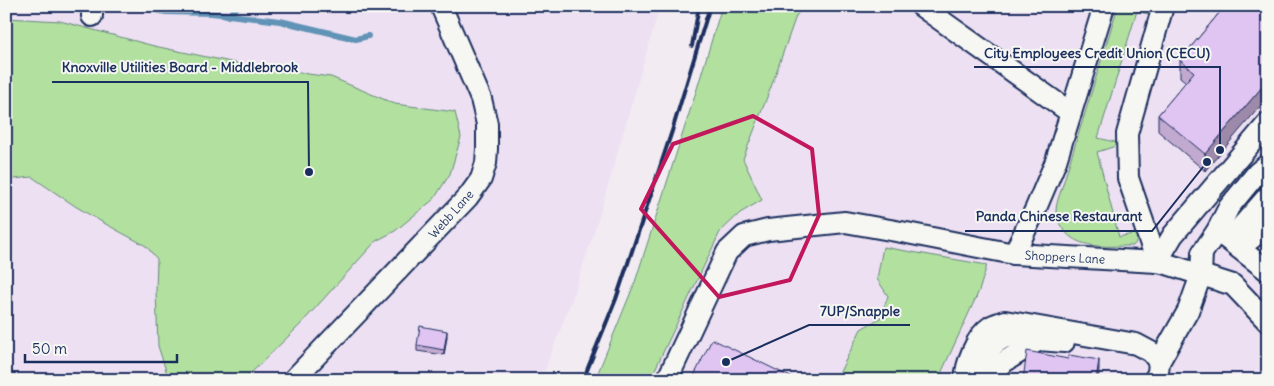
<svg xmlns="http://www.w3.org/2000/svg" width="1274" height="386" viewBox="0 0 1274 386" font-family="Delius,sans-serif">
<rect width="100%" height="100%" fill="#f2ecf2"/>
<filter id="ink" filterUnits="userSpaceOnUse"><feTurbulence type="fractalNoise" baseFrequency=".02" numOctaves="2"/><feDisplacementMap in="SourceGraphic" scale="10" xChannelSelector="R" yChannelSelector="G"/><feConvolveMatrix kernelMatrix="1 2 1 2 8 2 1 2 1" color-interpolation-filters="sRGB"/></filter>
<g filter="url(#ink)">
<g fill="#ede0f2">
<polygon points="6,6 660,6 598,220 571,302 541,380 6,380"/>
<polygon points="736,6 1268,6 1268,368 1263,372 1253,372 1251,380 606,380"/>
</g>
<g fill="#b2e09f" stroke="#66887e">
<polygon points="722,6 804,6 796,16 771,87 743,159 762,200 740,213 720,232 650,380 595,380 635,282 696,92"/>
<path d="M1118,6H1138L1154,12L1152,15L1137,11L1098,138L1115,142L1116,144L1113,147L1097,152L1119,237L1136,233L1137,241L1133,246H1129C1106,246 1078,250 1063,229C1059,224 1056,217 1056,211C1056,202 1061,192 1063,184Z"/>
<polygon points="6,18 60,21 154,46 255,67 331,77 395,104 455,112 461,137 450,174 434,199 395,231 376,241 299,326 248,376 246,380 169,380 158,346 156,291 157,259 146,246 102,222 75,206 32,177 6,180"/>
<polygon points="883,247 987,265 979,291 938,380 836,380 861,329 880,318 888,296 877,279"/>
</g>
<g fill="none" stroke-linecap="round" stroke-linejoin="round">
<g stroke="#6193b6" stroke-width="6">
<polyline points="134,6 166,12 212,13 280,21 356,39 368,36"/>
<polyline points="228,16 238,6"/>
</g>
<g stroke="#1b2f5e" stroke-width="24">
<g id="minor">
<polyline points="92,6 92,16"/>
<polyline points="921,6 1071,113"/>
<polyline points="1217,231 1268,271"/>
<polyline points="1226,238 1240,228 1268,196"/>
<polyline points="1239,248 1252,238 1268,220"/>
<polyline points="1014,254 1036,208 1056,161 1104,6"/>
<polyline points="1157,262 1128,178 1127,134 1163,6"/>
<polyline points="1157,262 1173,235 1268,123"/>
<path d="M983,379C984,365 984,352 996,343C1000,340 1005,337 1010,336C1019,334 1029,338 1037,339"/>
<polyline points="293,380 468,197 481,179 486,163 487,149 487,124 481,99 441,6"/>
<polyline points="667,380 727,252 744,236 768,230 845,222 907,233 1014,254 1157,262 1167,264 1233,285 1268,322"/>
<path d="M965,380C966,364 976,336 990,327C994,324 1000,323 1005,321L1136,344L1151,352L1159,362"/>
<polyline points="985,380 991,372 1004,362 1039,340 1064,342"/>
<polyline points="1154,380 1158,373 1159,362 1188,311 1201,275 1202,253 1217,231 1229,207 1257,173 1268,164"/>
</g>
</g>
<use href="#minor" stroke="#f6f6f2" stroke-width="20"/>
<g stroke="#1b2f5e" stroke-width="4">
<polyline points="692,46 699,6"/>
<polyline points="583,380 616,299 672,131 710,6"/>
</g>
</g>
<g fill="#c1a9d0" stroke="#1b2f5e">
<polygon points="1225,6 1205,171 1158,131 1158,115 1186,82 1180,77 1180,60"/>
<polygon points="1268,224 1268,251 1261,246 1261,232"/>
<polygon points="447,336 444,355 417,351 417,345"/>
</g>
<g fill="#9d89a9" stroke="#1b2f5e">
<polygon points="1268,80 1268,97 1205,171 1205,154"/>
<polygon points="447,331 447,336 444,355 444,350"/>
<polygon points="1099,360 1099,374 1098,380 1096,380"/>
</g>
<g fill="#e0c4f2" stroke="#1b2f5e">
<polygon points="1225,6 1268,6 1268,80 1205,154 1158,115 1194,72 1180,60"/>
<polygon points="1268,224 1268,237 1261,232"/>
<polygon points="420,326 447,331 444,350 417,345"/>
<polygon points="712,339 797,380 692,380"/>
<polygon points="1027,351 1068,359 1069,355 1099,360 1096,380 1023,380"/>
</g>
</g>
<path fill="none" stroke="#c2185b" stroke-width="4" stroke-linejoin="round" d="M753,116L812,149L819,215L790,280L719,297L641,209L673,144Z"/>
<g text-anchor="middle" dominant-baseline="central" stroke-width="4" stroke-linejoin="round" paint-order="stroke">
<g font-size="12" fill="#1b2f5e" stroke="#f6f6f2">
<text transform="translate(451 214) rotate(-48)">Webb Lane</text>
<text transform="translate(1065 257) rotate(3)">Shoppers Lane</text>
</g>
</g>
<path fill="none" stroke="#1b2f5e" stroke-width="2" d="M1220 150L1220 67H974M309 172L308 82H52M1207 162L1152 231H965M726 362L809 325H910"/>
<g fill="#1b2f5e" stroke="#f6f6f2" stroke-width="2">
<circle cx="1220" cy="150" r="5"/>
<circle cx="309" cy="172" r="5"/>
<circle cx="1207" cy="162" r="5"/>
<circle cx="726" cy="362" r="5"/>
</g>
<g font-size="14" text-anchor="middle" font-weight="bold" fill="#1b2f5e" stroke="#f6f6f2" stroke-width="4" stroke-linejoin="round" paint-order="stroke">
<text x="1097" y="58">City Employees Credit Union (CECU)</text>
<text x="180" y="72">Knoxville Utilities Board - Middlebrook</text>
<text x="1059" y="221">Panda Chinese Restaurant</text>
<text x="860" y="316">7UP/Snapple</text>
</g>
<rect width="1274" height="386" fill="none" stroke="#f6f6f2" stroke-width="25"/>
<rect x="12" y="12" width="1249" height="361" fill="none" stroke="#1b2f5e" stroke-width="2" filter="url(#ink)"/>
<path d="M25 354v8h152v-8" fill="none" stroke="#1b2f5e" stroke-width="2.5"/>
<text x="32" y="354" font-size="15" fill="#1b2f5e" stroke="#f6f6f2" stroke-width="4" paint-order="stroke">50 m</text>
</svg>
